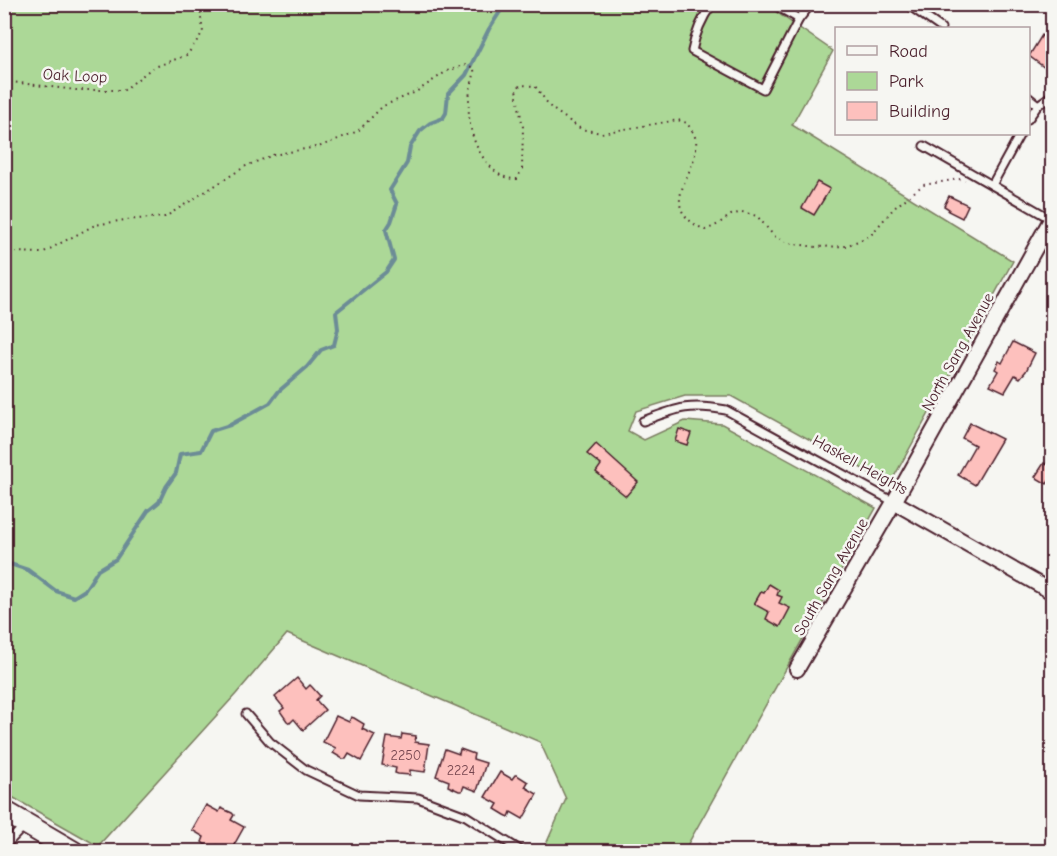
<svg xmlns="http://www.w3.org/2000/svg" width="1057" height="856" viewBox="0 0 1057 856" font-family="'Comic Neue',sans-serif">
<rect width="100%" height="100%" fill="#f6f6f2"/>
<filter id="ink" filterUnits="userSpaceOnUse"><feTurbulence type="fractalNoise" baseFrequency=".0167" numOctaves="2"/><feDisplacementMap in="SourceGraphic" scale="12" xChannelSelector="R" yChannelSelector="G"/><feConvolveMatrix kernelMatrix="1 2 1 2 8 2 1 2 1" color-interpolation-filters="sRGB"/></filter>
<g filter="url(#ink)">
<polygon fill="#acd897" stroke="#7b7c61" stroke-width="1.5" points="5,5 766,5 833,51 792,125 1013,261 890,484 731,396 685,396 636,411 628,431 644,440 685,421 722,424 876,508 684,851 543,851 566,799 540,742 287,634 236,694 98,846 5,793"/>
<g fill="none" stroke-linecap="round" stroke-linejoin="round">
<polyline stroke="#6c8c96" stroke-width="4" points="4,562 28,570 56,591 74,597 85,590 98,570 116,559 148,511 159,502 166,487 176,473 180,454 201,451 211,431 230,425 270,403 279,391 307,367 321,350 334,345 338,329 336,312 386,272 394,260 386,230 391,222 397,204 390,190 407,163 410,147 420,131 430,123 443,118 446,113 448,94 466,75 489,29 505,4"/>
</g>
<g fill="#fdc0bd" stroke="#4a1f2b" stroke-width="1.5">
<polygon points="1042,35 1053,43 1053,74 1029,56"/>
<polygon points="817,182 830,189 814,215 802,208"/>
<polygon points="949,196 968,205 962,218 948,211 949,209 944,206"/>
<polygon points="1013,342 1035,353 1026,371 1020,378 1015,375 1005,392 990,385 998,371 995,369 999,361 1002,363"/>
<polygon points="970,423 1002,439 975,485 958,475 975,445 962,438"/>
<polygon points="679,429 691,433 687,445 675,441"/>
<polygon points="596,444 638,482 626,496 596,472 601,465 587,454"/>
<polygon points="1044,463 1053,468 1053,475 1047,484 1035,477"/>
<polygon points="769,584 779,590 777,595 782,597 779,603 790,608 780,627 766,619 769,612 754,604 761,592 764,593"/>
<polygon points="297,678 306,689 310,685 312,687 320,696 316,700 325,710 303,730 294,719 290,723 287,721 280,711 284,708 275,697"/>
<polygon points="336,716 349,722 351,717 354,718 364,724 362,729 375,735 361,761 349,754 346,759 343,759 333,753 336,748 323,742"/>
<polygon points="402,734 416,736 415,742 429,744 425,772 410,770 410,775 398,774 395,773 396,768 382,765 387,737 401,739"/>
<polygon points="445,749 459,754 460,749 463,750 474,754 473,759 486,763 477,791 464,786 462,791 459,791 448,786 449,781 436,776"/>
<polygon points="500,772 512,779 515,775 517,775 528,782 525,787 537,794 523,819 511,812 509,817 505,815 495,809 498,804 485,797"/>
<polygon points="206,805 219,812 221,808 232,813 234,815 231,820 244,827 230,852 217,845 214,849 204,844 202,842 204,837 192,830"/>
</g>
<g fill="none" stroke-linecap="round" stroke-linejoin="round">
<g stroke="#4a1f2b" stroke-width="11">
<g id="lane">
<path d="M712,4C702,18 695,35 692,51L763,89L799,19"/>
<polyline points="773,4 799,19 811,4"/>
<polyline points="907,4 941,28"/>
<polyline points="1028,97 1038,105"/>
<polyline points="1028,119 1038,105 1052,95"/>
<polyline points="924,146 1051,219"/>
<polyline points="992,185 1020,134"/>
<path d="M643,421C678,408 689,403 726,410L894,502"/>
<polyline points="246,714 270,742 306,770 359,795 418,798 466,816 523,852"/>
<polyline points="4,847 25,825"/>
</g>
</g>
<g stroke="#4a1f2b" stroke-width="18">
<g id="street">
<polyline points="894,502 1052,592"/>
<polyline points="797,669 894,502 1052,218"/>
</g>
</g>
<g stroke="#4a1f2b" stroke-width="24">
<polyline id="secondary" points="4,811 74,852"/>
</g>
<g stroke="#4a1f2b" stroke-width="2" stroke-dasharray="1.5 4.5" stroke-linecap="butt">
<polyline points="4,81 76,90 124,90 152,68 187,55 203,32 199,4"/>
<path d="M4,248L12,252L42,253L95,225L124,220L165,217L246,166L273,155L321,146L358,131L383,106L416,92L447,71L466,65L474,68C475,77 471,83 470,91C466,117 471,145 489,165C497,174 504,179 517,179L522,169L523,127L516,92L520,85L535,86L551,108L581,129L601,133L678,120L687,123C690,128 695,135 696,140C700,175 652,205 705,230L715,226L731,215L742,212L757,216L774,236L788,243L816,247L846,246L870,236L894,208L923,185L959,179L965,180"/>
<polyline points="700,852 710,843"/>
</g>
<use href="#lane" stroke="#f6f6f2" stroke-width="7"/>
<use href="#street" stroke="#f6f6f2" stroke-width="14"/>
<use href="#secondary" stroke="#f6f6f2" stroke-width="20"/>
</g>
</g>
<g text-anchor="middle" dominant-baseline="central" stroke-width="5" stroke-linejoin="round" paint-order="stroke">
<g font-size="14" fill="#774750">
<text x="406" y="755">2250</text>
<text x="461" y="770">2224</text>
</g>
<g font-size="16" fill="#4a1f2b" stroke="#f6f6f2">
<text transform="translate(75 76) rotate(3)">Oak Loop</text>
<text transform="translate(958 352) rotate(-61)">North Sang Avenue</text>
<text transform="translate(860 465) rotate(29)">Haskell Heights</text>
<text transform="translate(831 577) rotate(-60)">South Sang Avenue</text>
</g>
</g>
<rect width="1057" height="856" fill="none" stroke="#f6f6f2" stroke-width="24"/>
<rect x="12" y="12" width="1033" height="832" fill="none" stroke="#4a1f2b" stroke-width="2" filter="url(#ink)"/>
<rect x="835" y="27" width="195" height="108" fill="#f6f6f2" stroke="#b1a0a2" stroke-width="1.5"/>
<rect x="847" y="46" width="30" height="9" fill="#f6f6f2" stroke="#b1a0a2" stroke-width="1.5"/>
<text x="889" y="57" font-size="18" fill="#4a1f2b">Road</text>
<rect x="847" y="72" width="30" height="18" fill="#acd897" stroke="#b1a0a2" stroke-width="1.5"/>
<text x="889" y="87" font-size="18" fill="#4a1f2b">Park</text>
<rect x="847" y="102" width="30" height="18" fill="#fdc0bd" stroke="#b1a0a2" stroke-width="1.5"/>
<text x="889" y="117" font-size="18" fill="#4a1f2b">Building</text>
</svg>
